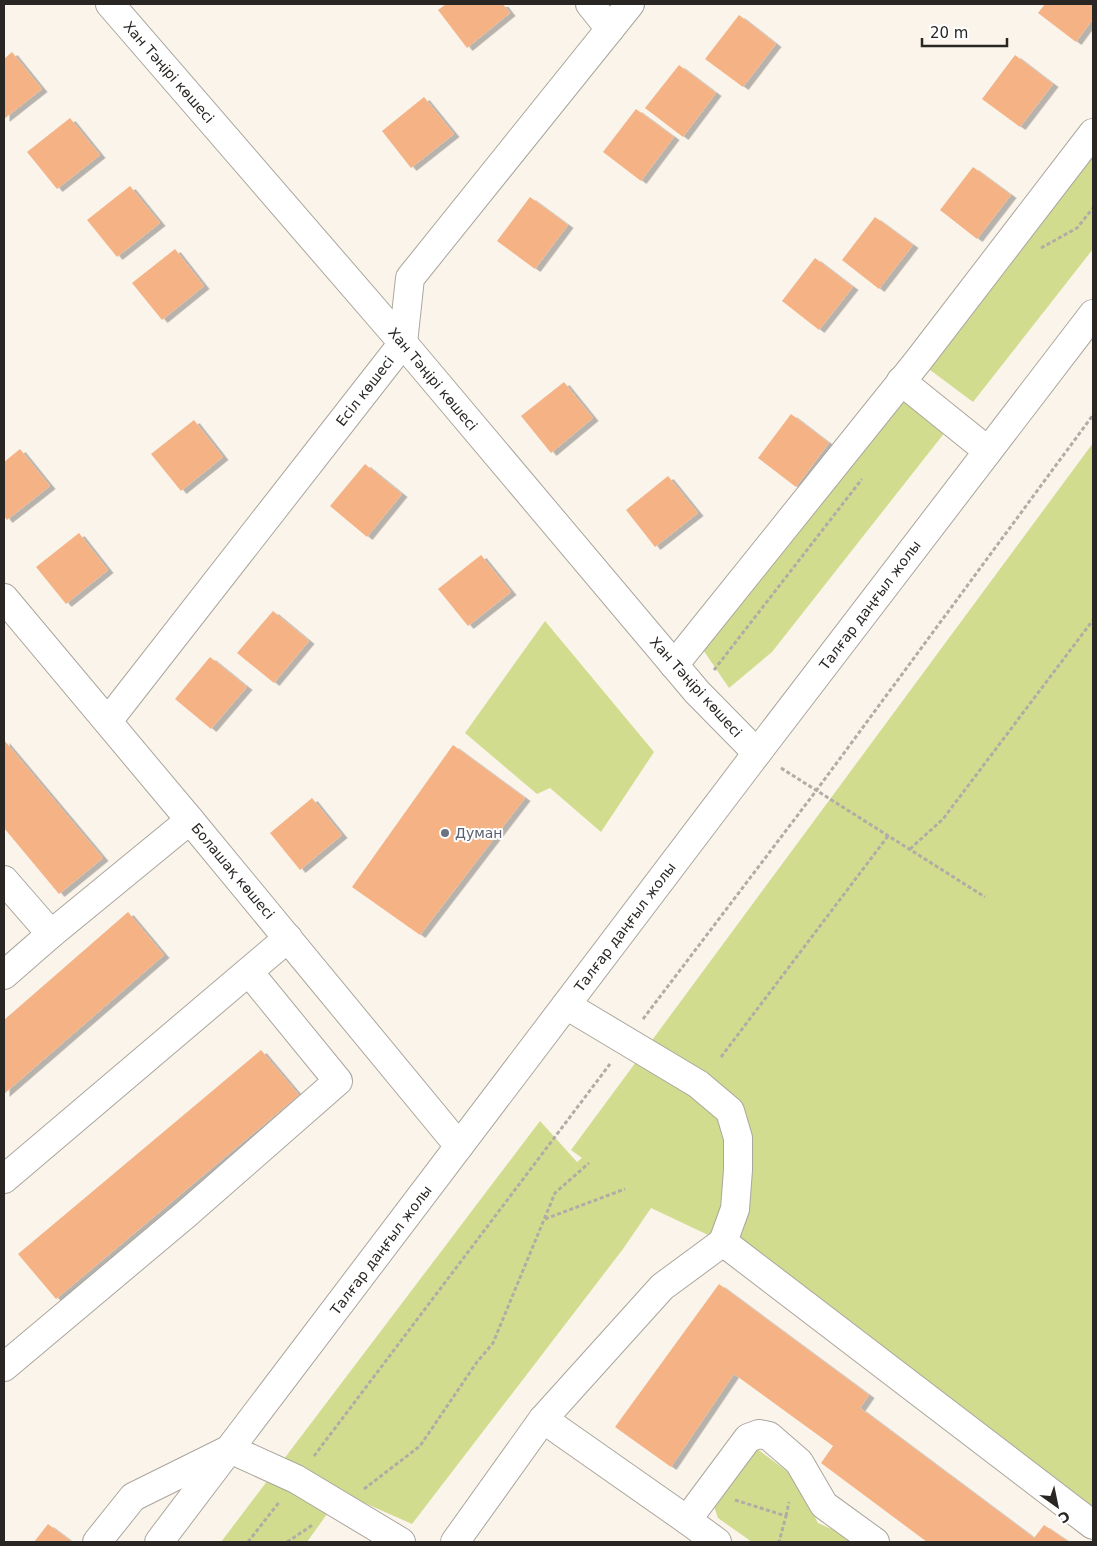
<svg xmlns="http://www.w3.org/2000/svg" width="1097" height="1546" viewBox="0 0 1097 1546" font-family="'DejaVu Sans',sans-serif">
<defs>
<filter id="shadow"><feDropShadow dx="5.5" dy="3" stdDeviation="0" flood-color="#0004"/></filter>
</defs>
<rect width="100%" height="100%" fill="#faf4eb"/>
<g fill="#d2dc8f">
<polygon points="1093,140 1093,249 973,402 918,361"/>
<polygon points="901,381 953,422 772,652 729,688 695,638"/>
<polygon points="1093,443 1093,1525 723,1242 651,1208 623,1249 412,1524 342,1493 307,1542 221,1542 540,1121 577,1162 582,1158 571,1150"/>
<polygon points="545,621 654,752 601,832 550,788 537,794 465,733"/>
<polygon points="752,1445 792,1475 818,1523 836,1531 851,1542 752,1542 718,1518 711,1498"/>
</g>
<g fill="#f5b385" filter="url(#shadow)">
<polygon points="446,4 503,4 510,13 467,48 438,10"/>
<polygon points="1045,4 1093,4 1093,19 1076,42 1038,13"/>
<polygon points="739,15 776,44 743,87 705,59"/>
<polygon points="12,52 42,89 4,119 4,59"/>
<polygon points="1015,55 1053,84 1020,127 982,99"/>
<polygon points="679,65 716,93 683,137 645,108"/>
<polygon points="424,97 454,134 411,168 382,131"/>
<polygon points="636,109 674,137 641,181 603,152"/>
<polygon points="70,118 100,155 57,189 27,152"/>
<polygon points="973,167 1011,195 977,239 940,210"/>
<polygon points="130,186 160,223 117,257 87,220"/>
<polygon points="530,197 568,225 535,269 497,241"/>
<polygon points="875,217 913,245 879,289 842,260"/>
<polygon points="175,249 204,286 162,320 132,283"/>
<polygon points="815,258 853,287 819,330 782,301"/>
<polygon points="564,382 593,418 551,453 521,416"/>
<polygon points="791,414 829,443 796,487 758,458"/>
<polygon points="194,420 223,457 181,491 151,454"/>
<polygon points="20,449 50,486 7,520 4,516 4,462"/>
<polygon points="365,464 402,494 367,537 330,506"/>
<polygon points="668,476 698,513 655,547 626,510"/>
<polygon points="79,533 108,570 66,604 36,567"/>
<polygon points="481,555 511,592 468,626 438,589"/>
<polygon points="273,611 309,641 274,683 237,653"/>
<polygon points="210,657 247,687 211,729 175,699"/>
<polygon points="4,740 103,858 59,894 4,828"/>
<polygon points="453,745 525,798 420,935 352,887"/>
<polygon points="312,798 342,835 300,870 270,833"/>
<polygon points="128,912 164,955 4,1094 4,1020"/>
<polygon points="261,1050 299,1095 56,1299 18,1254"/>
<polygon points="719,1284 869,1395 860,1408 1034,1538 1044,1525 1069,1542 927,1542 821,1463 833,1446 734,1374 671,1467 615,1427"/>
<polygon points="48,1524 72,1542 34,1542"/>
</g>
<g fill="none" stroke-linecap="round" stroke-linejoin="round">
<g stroke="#aba69d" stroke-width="30">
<g id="minor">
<polyline points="110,4 403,343 697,692 757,753"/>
<polyline points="590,4 610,29"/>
<polyline points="901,381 988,451"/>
<polyline points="4,598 190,820 459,1146"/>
<polyline points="674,665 918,361 1093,133"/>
<polyline points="108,721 403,343 410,278 630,4"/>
<polyline points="4,880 51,934"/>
<polyline points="4,975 51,934 190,820"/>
<polyline points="566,1005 698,1084 730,1111 738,1138 738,1170 735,1209 723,1242"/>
<polyline points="4,1179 288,938"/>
<polyline points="4,1367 185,1215 338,1081 249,972"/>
<polyline points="543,1419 687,1520 748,1438 759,1434 769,1436 799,1462 824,1505 875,1542"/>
<polyline points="687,1520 717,1542"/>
<polyline points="97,1542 133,1497 230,1449 296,1479 401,1542"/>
<polyline points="455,1542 543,1419 662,1287 723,1242 1093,1525"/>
</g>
</g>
<g stroke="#aba69d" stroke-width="30">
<polyline id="major" points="159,1542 757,753 1093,314"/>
</g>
<g stroke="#b1aca5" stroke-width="3" stroke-dasharray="4 2.5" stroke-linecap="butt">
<polyline points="1041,248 1077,228 1093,208"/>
<polyline points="714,670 862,479"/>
<polyline points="781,768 985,897"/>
<polyline points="910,849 943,819 1093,620"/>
<polyline points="643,1019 816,791 1093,415"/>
<polyline points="721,1057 888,836"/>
<polyline points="545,1219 625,1189"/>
<polyline points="314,1456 610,1064"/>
<polyline points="364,1489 420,1446 477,1362 493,1343 555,1193 589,1163"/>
<polyline points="735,1500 786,1516 779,1542"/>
<polyline points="786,1516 789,1502"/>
<polyline points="248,1542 280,1501"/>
<polyline points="287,1542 314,1524"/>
</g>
<use href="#minor" stroke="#fff" stroke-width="28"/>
<use href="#major" stroke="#fff" stroke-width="28"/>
</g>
<circle fill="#6b7280" stroke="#fff" stroke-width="2" cx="445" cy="833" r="5"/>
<g text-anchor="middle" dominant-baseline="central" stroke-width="4" stroke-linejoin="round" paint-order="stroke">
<g font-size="14" fill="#292623" stroke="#fff">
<text transform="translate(169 72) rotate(49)">Хан Тәңірі көшесі</text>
<text transform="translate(433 379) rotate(50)">Хан Тәңірі көшесі</text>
<text transform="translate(365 391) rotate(-52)">Есіл көшесі</text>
<text transform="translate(870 605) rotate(-53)">Талғар даңғыл жолы</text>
<text transform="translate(696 687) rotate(48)">Хан Тәңірі көшесі</text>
<text transform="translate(233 871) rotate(50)">Болашақ көшесі</text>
<text transform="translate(625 927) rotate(-53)">Талғар даңғыл жолы</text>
<text transform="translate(381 1250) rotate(-53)">Талғар даңғыл жолы</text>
</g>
<g font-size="14" fill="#5b616d" stroke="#fff" text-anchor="start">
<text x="455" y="833">Думан</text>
</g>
</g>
<rect width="1097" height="1546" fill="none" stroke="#292623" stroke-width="10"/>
<g transform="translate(1057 1506) rotate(147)" stroke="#ffffff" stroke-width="4" paint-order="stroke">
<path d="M0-4L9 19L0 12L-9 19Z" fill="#292623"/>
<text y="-8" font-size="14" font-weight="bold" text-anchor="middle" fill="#292623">С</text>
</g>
<path d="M922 38v8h85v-8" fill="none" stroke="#292623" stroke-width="2.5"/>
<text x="930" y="38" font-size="15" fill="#292623" stroke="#ffffff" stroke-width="4" paint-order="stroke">20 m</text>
</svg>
